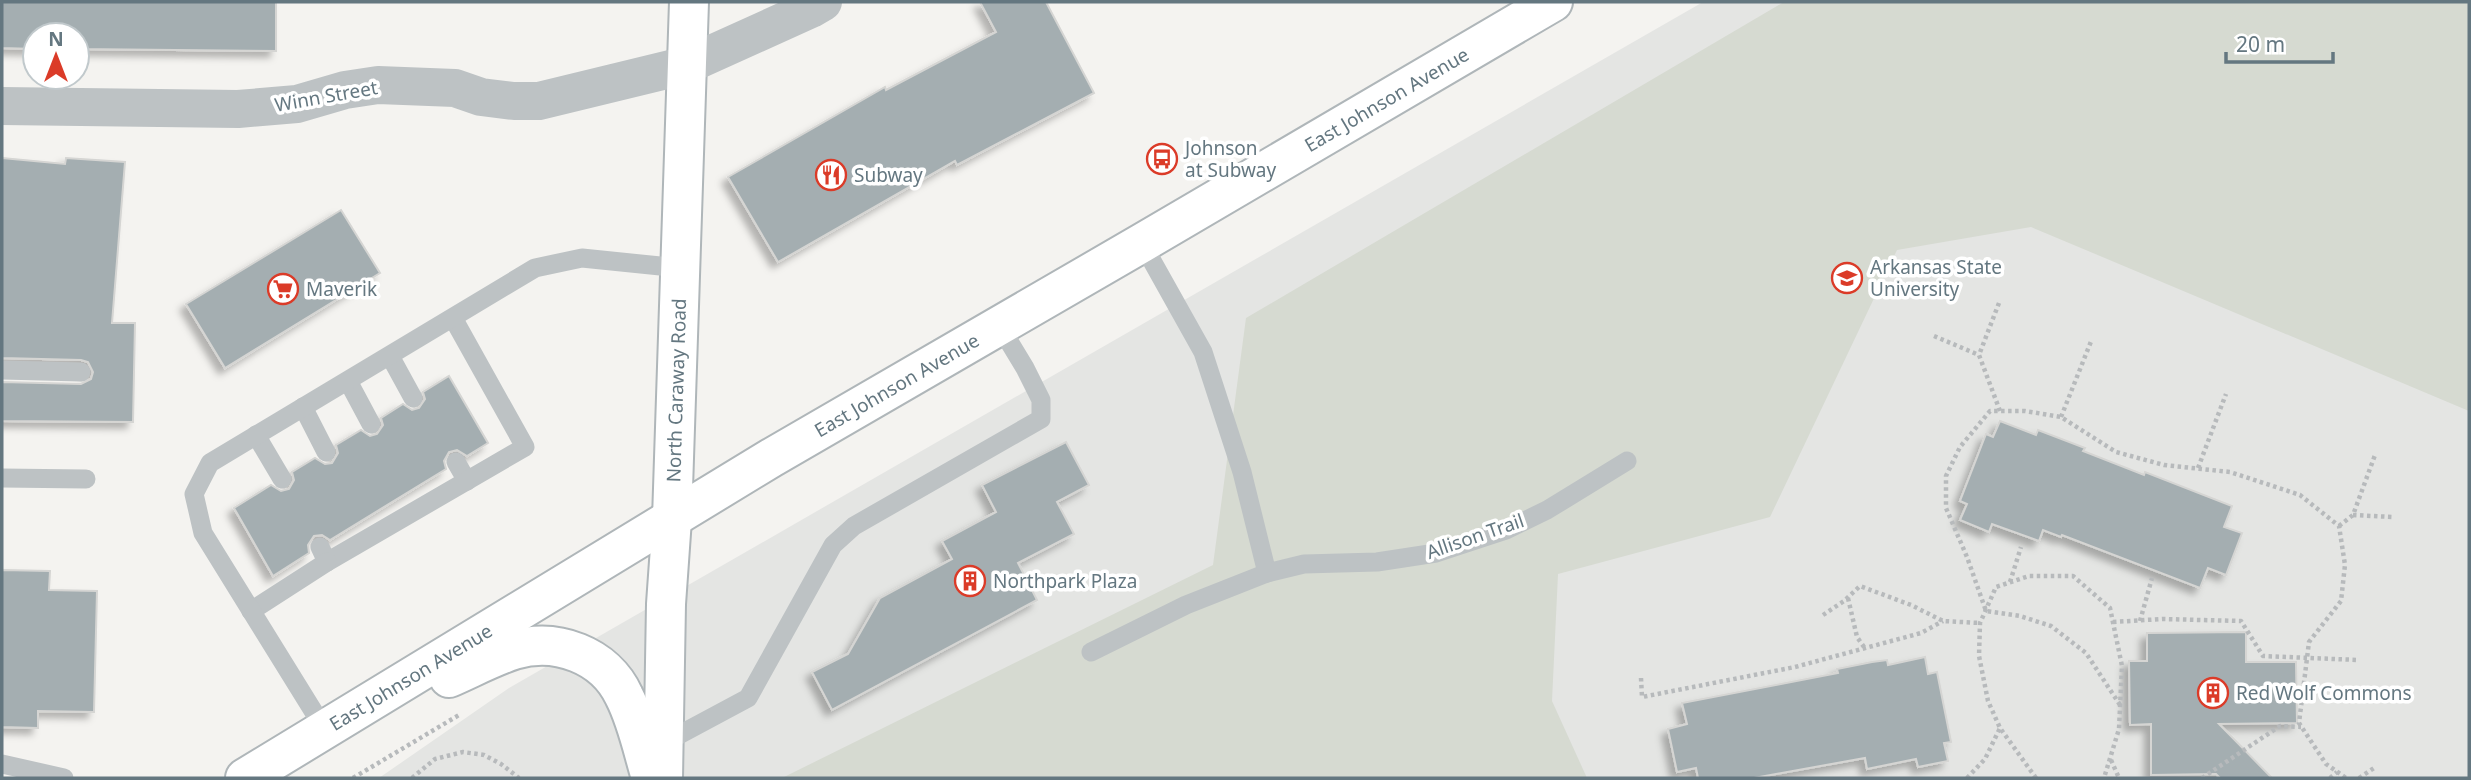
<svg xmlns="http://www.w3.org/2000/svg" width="2471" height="780" viewBox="0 0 2471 780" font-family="'Noto Sans',sans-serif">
<defs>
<filter id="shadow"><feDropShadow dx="-6" dy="6" stdDeviation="3.5" flood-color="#0004"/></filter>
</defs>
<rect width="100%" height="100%" fill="#f4f3f0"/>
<polygon fill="#e4e5e3" points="1703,2 2469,2 2469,778 379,778 509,688"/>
<polygon fill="#d6dad1" points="1784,2 2469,2 2469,411 2031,227 1897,250 1770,517 1558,574 1552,701 1587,778 782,778 1213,565 1246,318"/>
<g fill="#a4aeb1" stroke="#d5d5d3" stroke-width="2" filter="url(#shadow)">
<polygon points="2,2 276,2 276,51 77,49 77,35 35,35 35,49 2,48"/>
<polygon points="980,2 1046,2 1094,93 957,165 955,161 778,262 728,177 885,87 886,90 996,32"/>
<polygon points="2,158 65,164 66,158 125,162 112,323 135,323 133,422 2,421 2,382 81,384 91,379 93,372 88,362 81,360 2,358"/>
<polygon points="341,210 380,273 225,368 186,304"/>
<polygon points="449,376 488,443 467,456 457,450 449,452 444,461 446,469 330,540 322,535 314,536 308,545 309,553 273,576 234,508 271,485 281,491 289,489 294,480 292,472 315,458 325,464 332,463 338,453 336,445 361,430 370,436 377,434 383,425 381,418 403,404 412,410 419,408 425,399 423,392"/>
<polygon points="2000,421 2036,435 2038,430 2085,448 2083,451 2144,475 2145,472 2232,506 2224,527 2242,533 2226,575 2208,568 2200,588 2062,535 2061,537 2043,530 2039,541 1992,524 1989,532 1960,520 1967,504 1960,501 1986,434 1993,437"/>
<polygon points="1066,442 1089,485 1057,502 1074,534 1018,563 1037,600 832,710 812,672 848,654 880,598 952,559 942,541 996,512 982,485"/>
<polygon points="2,570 50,571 49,590 97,591 94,712 38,711 38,728 2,727"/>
<polygon points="2246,632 2246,662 2296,662 2297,723 2219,724 2272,778 2220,778 2216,774 2151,775 2151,724 2130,725 2129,661 2147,661 2147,633"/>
<polygon points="1925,657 1928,674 1937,672 1951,742 1944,743 1948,761 1918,767 1916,759 1867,769 1865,758 1754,778 1698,778 1696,768 1677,772 1668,729 1687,724 1682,703 1838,673 1837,669 1872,662 1887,660 1888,665"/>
</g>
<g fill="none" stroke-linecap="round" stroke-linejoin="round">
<g stroke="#afb6b9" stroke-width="42">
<g id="secondary">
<path d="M449,678C470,669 492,657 514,650C556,637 605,655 624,696C637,721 643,752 651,778"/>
<path id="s1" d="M245,778L771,458L1142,243L1553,2"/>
<path id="s2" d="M663,778L666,604L672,519L689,2"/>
</g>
</g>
<g stroke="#b7babc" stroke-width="4.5" stroke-dasharray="3.5 3.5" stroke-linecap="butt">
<polyline points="1999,303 1979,355 2000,411"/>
<polyline points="1934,336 1979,355"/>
<polyline points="2061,417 2092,339"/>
<polyline points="2198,468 2226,394"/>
<polyline points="2353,515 2392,517"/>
<polyline points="2339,526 2353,515 2375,455"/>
<polyline points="2010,582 2021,547"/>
<polyline points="1848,598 1857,637 1864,647"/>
<polyline points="1823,615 1844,601 1860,586 1911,605 1943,621 1980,623"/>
<polyline points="2140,621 2152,578"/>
<polyline points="2113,622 2162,619 2241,621 2263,656 2358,660"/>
<polyline points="1641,678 1642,697 1795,667 1921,633 1943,621"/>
<polyline points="2120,705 2086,653 2051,626 2020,616 1986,611 1967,557 1946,508 1946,476 1960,447 1990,411 2025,411 2061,417 2116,452 2164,465 2230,472 2285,490 2300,495 2339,526 2345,565 2341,601 2309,642 2299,723 2326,764 2346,778"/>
<polyline points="2111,760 2119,778"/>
<polyline points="353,778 459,715"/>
<polyline points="412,778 435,759 463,752 484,755 501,764 519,778"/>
<polyline points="1967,778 1985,759 2000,728"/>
<polyline points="2036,778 2000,728 1988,701 1979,656 1980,623 1996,587 2029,576 2073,576 2110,608 2122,666 2119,729 2104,778"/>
<polyline points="2202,778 2280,726 2301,727"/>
<polyline points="2330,778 2337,772"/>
<polyline points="2359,778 2374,768"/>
</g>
<g stroke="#bdc2c4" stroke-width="19">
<polyline points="1142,243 1203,352 1242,472 1267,573"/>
<polyline points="390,356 413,398"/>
<polyline points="2,370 81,372"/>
<polyline points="348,381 371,424"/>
<polyline points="303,407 326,452"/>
<polyline points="256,435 282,479"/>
<polyline points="456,462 467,481"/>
<polyline points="2,478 86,479"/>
<polyline points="320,547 327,562 525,447 453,318"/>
<polyline points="251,611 327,562"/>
<polyline points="1091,652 1186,605 1267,573 1304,564 1377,562 1436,553 1506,530 1547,510 1627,461"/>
<polyline points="325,730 203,533 194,494 210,463 535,268 582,258 680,268"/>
<polyline points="664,743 748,698 833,545 854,526 1041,419 1041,400 1025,368 999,325"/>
<polyline points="2,764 64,778"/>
</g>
<polyline stroke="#bdc2c4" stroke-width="38" points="2,106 238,109 297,104 345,90 378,85 455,88 481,97 514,101 539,101 687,65 811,9 823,2"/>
<use href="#secondary" stroke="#fff" stroke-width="38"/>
</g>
<defs>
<g id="bus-ring" transform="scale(1.575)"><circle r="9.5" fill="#fff" stroke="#db3b28" stroke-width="1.5"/><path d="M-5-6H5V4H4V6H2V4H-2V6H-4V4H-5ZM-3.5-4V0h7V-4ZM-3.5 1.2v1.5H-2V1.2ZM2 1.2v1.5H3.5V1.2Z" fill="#db3b28"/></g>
<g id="restaurant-ring" transform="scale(1.575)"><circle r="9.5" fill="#fff" stroke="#db3b28" stroke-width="1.5"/><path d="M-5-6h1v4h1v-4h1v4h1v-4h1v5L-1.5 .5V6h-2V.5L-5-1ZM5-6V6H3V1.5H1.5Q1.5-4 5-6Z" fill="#db3b28"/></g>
<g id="university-ring" transform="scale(1.575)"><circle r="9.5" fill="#fff" stroke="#db3b28" stroke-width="1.5"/><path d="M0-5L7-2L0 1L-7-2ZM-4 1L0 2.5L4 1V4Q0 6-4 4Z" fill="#db3b28"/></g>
<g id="supermarket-ring" transform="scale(1.575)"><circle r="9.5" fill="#fff" stroke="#db3b28" stroke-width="1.5"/><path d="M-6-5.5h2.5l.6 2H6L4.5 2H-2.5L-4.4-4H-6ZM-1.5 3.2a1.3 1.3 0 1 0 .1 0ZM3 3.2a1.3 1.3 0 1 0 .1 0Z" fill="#db3b28"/></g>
<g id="building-ring" transform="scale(1.575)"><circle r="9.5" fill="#fff" stroke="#db3b28" stroke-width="1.5"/><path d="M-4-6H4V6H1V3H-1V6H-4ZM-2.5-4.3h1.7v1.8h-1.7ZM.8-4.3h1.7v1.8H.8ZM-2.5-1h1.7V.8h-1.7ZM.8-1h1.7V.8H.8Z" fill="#db3b28"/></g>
</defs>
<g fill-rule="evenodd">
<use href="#bus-ring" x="1162" y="159"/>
<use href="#restaurant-ring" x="831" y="175"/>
<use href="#university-ring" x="1847" y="278"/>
<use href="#supermarket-ring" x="283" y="289"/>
<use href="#building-ring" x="970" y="581"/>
<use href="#building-ring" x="2213" y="693"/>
</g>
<g text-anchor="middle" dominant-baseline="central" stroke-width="7" stroke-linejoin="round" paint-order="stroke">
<g font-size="19" fill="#647780" stroke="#fff">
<text transform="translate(326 96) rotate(-10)">Winn Street</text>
<text stroke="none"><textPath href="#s1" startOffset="1328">East Johnson Avenue</textPath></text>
<text stroke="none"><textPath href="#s1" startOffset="761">East Johnson Avenue</textPath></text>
<text stroke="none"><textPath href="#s2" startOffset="388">North Caraway Road</textPath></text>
<text transform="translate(1475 536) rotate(-19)">Allison Trail</text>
<text stroke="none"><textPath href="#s1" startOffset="194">East Johnson Avenue</textPath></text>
</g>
<g font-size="19" fill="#647780" stroke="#fff" text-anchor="start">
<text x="1185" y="148">Johnson<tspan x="1185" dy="22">at Subway</tspan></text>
<text x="854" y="175">Subway</text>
<text x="1870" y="267">Arkansas State<tspan x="1870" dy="22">University</tspan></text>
<text x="306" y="289">Maverik</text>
<text x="993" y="581">Northpark Plaza</text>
<text x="2236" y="693">Red Wolf Commons</text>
</g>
</g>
<rect width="2471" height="780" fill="none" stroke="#647780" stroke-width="7"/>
<g transform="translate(56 56)"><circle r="33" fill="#ffffff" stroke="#c1c9cc" stroke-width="2"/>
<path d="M0-5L12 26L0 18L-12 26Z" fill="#db3b28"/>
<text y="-10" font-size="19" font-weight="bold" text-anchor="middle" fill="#647780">N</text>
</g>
<path d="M2226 52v10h107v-10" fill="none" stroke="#647780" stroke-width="3.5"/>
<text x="2236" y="52" font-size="21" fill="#647780" stroke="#ffffff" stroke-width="5" paint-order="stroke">20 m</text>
</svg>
